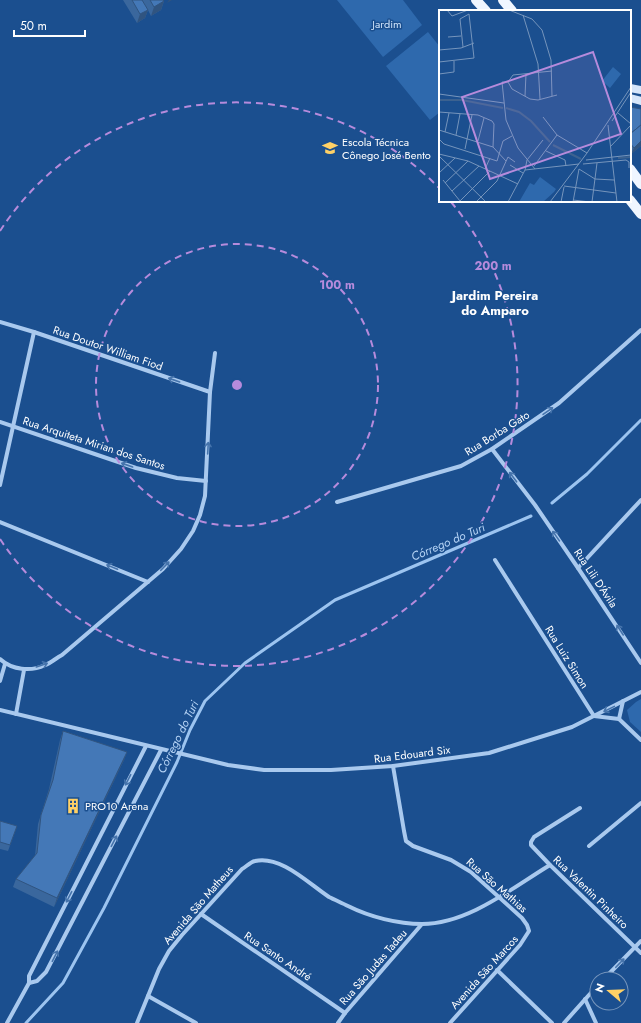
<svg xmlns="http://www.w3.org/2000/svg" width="641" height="1023" viewBox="0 0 641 1023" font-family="Jost,sans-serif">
<rect width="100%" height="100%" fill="#1b4f8f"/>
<g fill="#2e69ad">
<polygon points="337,0 403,0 422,25 383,57"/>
<polygon points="428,32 440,47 440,112 430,120 386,66"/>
<polygon points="641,699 641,732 630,722 627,710 636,702"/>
</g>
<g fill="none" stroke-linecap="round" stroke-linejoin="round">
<g stroke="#9cc4f0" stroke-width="3">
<polyline points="552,503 587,474 641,420"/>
<polyline points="26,1023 63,983 104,908 177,762 190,730 205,701 245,663 335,600 531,516"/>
</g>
<g stroke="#a9c9ee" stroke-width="4">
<polyline points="0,322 34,332 210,392"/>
<polyline points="0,422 136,468 177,478 206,481"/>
<polyline points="492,449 535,505 578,568 641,663"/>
<polyline points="0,485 34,332"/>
<polyline points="337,502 461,466 492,449 559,403 641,330"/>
<polyline points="0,522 148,582"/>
<polyline points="495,560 594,716 619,719 641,740"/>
<polyline points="578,568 641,500"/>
<path d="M0,659C12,670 31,672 45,665C51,663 56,658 62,655L163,569L181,549L193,531L200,515L205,496L210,392L215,353"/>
<polyline points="0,681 5,664"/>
<polyline points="0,710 228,765 264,770 331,770 393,766 489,753 572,727 641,692"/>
<polyline points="16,714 24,670"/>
<polyline points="619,719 623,701"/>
<polyline points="393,766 404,831 406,841 413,846 451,860 471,872 522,918 527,925 529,931 520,945 450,1023"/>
<polyline points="580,808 534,837 531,842 531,845 550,865 641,953"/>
<polyline points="589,846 641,803"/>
<polyline points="201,914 345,1013"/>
<polyline points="497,970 552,1023"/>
<polyline points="604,979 641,941"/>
<polyline points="29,983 37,981 46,972 161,750"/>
<polyline points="148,996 196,1023"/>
<polyline points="585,999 596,1023"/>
<polyline points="7,1023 29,983 29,976 146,746"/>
<path d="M137,1023L159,969L169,951L182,935L242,869C246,867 250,862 255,861C281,855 309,884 329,897C335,900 342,903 348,906C370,917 398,924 422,924C468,924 512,888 550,865"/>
<polyline points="338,1023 345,1013 422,924"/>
<polyline points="564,1023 597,986"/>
</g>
<g stroke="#d6e6fa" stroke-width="8">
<polyline points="630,88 641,90"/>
<polyline points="630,98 641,101"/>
</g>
<g stroke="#f0f6ff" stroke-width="10">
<polyline points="476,0 486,11"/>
<polyline points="503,0 512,11"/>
<polyline points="630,169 641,184"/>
<polyline points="630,200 641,214"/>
</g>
</g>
<g fill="#3a679d">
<polygon points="123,0 163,0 164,1 161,10 151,16 148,10 145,18 137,23"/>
<polygon points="630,107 641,109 641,146 631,154 630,153"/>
<polygon points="63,731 127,752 124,760 54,907 13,887 16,879 35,856 38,824 49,789 60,740"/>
<polygon points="0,821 17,826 8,851 0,849"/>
</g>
<g fill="#305480">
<polygon points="169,0 172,0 167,3"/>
<polygon points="164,1 161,10 151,16 154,7"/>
<polygon points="148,10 145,18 137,23 140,14"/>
<polygon points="641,141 641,146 631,154 634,148"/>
<polygon points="127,752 124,760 54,907 57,898"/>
</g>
<g fill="#4478b7" stroke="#305480">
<polygon points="132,0 142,0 148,10 140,14"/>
<polygon points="150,0 163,0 164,1 154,7"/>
<polygon points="630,107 641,109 641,125 630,134"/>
<polygon points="641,125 641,141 634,148 630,143 630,134"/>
<polygon points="63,731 127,752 57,898 16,879 37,853 41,815 53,780"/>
<polygon points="0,821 17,826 10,845 0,842"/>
</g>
<defs><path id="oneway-shaft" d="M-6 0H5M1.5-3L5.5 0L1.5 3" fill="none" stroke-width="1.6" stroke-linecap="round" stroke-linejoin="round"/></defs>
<g stroke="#4674ac">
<use href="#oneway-shaft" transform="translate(174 380) rotate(-161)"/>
<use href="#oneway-shaft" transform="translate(548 411) rotate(-35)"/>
<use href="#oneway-shaft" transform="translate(208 448) rotate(-87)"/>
<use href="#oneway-shaft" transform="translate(127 465) rotate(-161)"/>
<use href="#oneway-shaft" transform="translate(513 477) rotate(-127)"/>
<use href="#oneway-shaft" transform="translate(556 536) rotate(-125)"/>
<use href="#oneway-shaft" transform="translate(165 566) rotate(-46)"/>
<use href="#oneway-shaft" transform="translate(112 567) rotate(-158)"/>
<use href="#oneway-shaft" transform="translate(620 630) rotate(-123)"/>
<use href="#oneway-shaft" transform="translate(42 665) rotate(-19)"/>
<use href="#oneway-shaft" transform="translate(609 709) rotate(154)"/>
<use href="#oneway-shaft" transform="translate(128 780) rotate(117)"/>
<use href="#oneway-shaft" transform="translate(114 841) rotate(-63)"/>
<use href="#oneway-shaft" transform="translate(69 897) rotate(117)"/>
<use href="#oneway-shaft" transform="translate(55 956) rotate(-63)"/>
<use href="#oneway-shaft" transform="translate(620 963) rotate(-46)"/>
</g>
<g fill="none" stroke="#b68bdc" stroke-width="2" stroke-dasharray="7 5">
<circle cx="237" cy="385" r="141"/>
<path d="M0 231A282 282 0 0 1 440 189M451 202A282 282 0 1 1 0 539"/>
</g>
<defs>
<g id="university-bare" transform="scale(1.2)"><path d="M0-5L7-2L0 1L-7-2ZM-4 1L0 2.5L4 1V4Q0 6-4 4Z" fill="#ffd166" stroke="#1b4f8f" stroke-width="2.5" paint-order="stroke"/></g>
<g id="building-bare" transform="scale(1.2)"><path d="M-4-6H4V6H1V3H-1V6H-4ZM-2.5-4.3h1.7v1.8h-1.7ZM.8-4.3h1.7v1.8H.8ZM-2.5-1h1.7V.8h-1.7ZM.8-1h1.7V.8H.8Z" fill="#ffd166" stroke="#1b4f8f" stroke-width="2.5" paint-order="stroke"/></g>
</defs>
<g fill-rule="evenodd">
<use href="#university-bare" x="330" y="148"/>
<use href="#building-bare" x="73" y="806"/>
</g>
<g text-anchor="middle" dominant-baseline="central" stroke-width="3" stroke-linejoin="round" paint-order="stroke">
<g font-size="11" fill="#cfe3fa" stroke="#1b4f8f">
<text x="387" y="24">Jardim</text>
</g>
<g font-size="11" fill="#fff" stroke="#1b4f8f" text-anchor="start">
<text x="342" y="142">Escola Técnica<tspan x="342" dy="13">Cônego José Bento</tspan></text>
<text x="85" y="806">PRO10 Arena</text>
</g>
<g font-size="11" fill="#fff" stroke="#1b4f8f">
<text transform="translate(108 348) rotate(19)">Rua Doutor William Fiod</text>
<text transform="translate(497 433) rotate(-32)">Rua Borba Gato</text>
<text transform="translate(94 443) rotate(18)">Rua Arquiteta Mirian dos Santos</text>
<text transform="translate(596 578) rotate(56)">Rua Lili D'Ávila</text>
<text transform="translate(567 657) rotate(58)">Rua Luiz Simon</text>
<text transform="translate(412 754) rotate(-7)">Rua Edouard Six</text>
<text transform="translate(497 885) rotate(41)">Rua São Mathias</text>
<text transform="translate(591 892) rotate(44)">Rua Valentin Pinheiro</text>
<text transform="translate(198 905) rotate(-49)">Avenida São Matheus</text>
<text transform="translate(278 956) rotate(34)">Rua Santo André</text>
<text transform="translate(373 967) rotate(-49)">Rua São Judas Tadeu</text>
<text transform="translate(484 972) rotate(-48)">Avenida São Marcos</text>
</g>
<g font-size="12" font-style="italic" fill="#b5d3f5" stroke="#1b4f8f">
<text transform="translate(448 542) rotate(-23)">Córrego do Turi</text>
<text transform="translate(178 737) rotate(-64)">Córrego do Turi</text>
</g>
<g font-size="13" font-weight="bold" fill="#fff" stroke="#1b4f8f">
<text x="495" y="295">Jardim Pereira<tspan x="495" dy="15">do Amparo</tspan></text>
</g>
</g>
<g transform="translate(439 10)">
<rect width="192" height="192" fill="#1b4f8f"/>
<path d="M174,57L182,64L171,78L163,71ZM101,167L117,179L115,182L104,192H80L91,173L95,175Z" fill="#2e69ad"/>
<path fill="none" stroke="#3c6290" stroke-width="2" d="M0,90H23L64,98M67,98L80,102L92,111L111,132M114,135L142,149M179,148L192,147"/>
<path fill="none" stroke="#7695bc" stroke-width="1" d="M8,0L13,6L29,0M70,0L93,9L103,20L112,50L113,86M84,5L99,54L101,89M9,27L22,26M0,40L22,38L35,33M0,52L35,48L30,4L21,9L24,37M0,64L15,62V51M69,72H63L67,110L79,138L96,159M69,72L73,79L91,89L99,90L118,85M69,72L74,65L113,61M0,84L65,93M86,86L87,64M0,102L39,105L53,111L55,114L54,137L67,151M179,103L192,114M104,107L118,125L148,143M173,111L192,82M169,115L178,192M0,120L54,137M6,122L10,103M17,125L21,104M0,129L5,134L58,151L64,131L73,126M39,131L45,108M171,137L192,115M26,139L33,105M107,141L126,150L127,156M0,144L29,151L79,174M0,146L47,192M147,150L192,145M144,154L187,150L190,152V158M71,155L84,163M95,156L118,125M46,159L51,148M86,160L88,150L104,130M0,163L16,148M4,170L21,191M6,173L29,151M125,176L177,183M13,181L40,156M134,190L151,192M20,192L51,161M37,192L58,171L69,147L76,152M69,192L86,160L140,154M111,192L148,143L192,77M122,192L125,177M134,192L140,159L156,169L175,170M153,192L158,153"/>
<path fill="#b68bdc" fill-opacity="0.15" stroke="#b68bdc" stroke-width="2" d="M154,42L182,124L51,169L23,87Z"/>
<rect width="192" height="192" fill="none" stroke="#fff" stroke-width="2"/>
</g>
<circle cx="237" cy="385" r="6" fill="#b68bdc" stroke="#1b4f8f" stroke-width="2"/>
<g font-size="12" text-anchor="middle" font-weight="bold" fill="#b68bdc" stroke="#1b4f8f" stroke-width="3" stroke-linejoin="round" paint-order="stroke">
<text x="493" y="270">200 m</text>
<text x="337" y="289">100 m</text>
</g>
<g transform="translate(609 991) rotate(289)"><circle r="19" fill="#1b4f8f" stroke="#7695bc"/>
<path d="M0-3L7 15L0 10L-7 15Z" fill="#ffd166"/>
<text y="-6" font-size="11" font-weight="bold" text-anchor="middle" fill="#ffffff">N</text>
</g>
<path d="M14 30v6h71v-6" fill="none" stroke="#ffffff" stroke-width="2"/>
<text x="20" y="30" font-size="12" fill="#ffffff" stroke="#1b4f8f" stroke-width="3" paint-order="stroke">50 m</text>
</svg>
